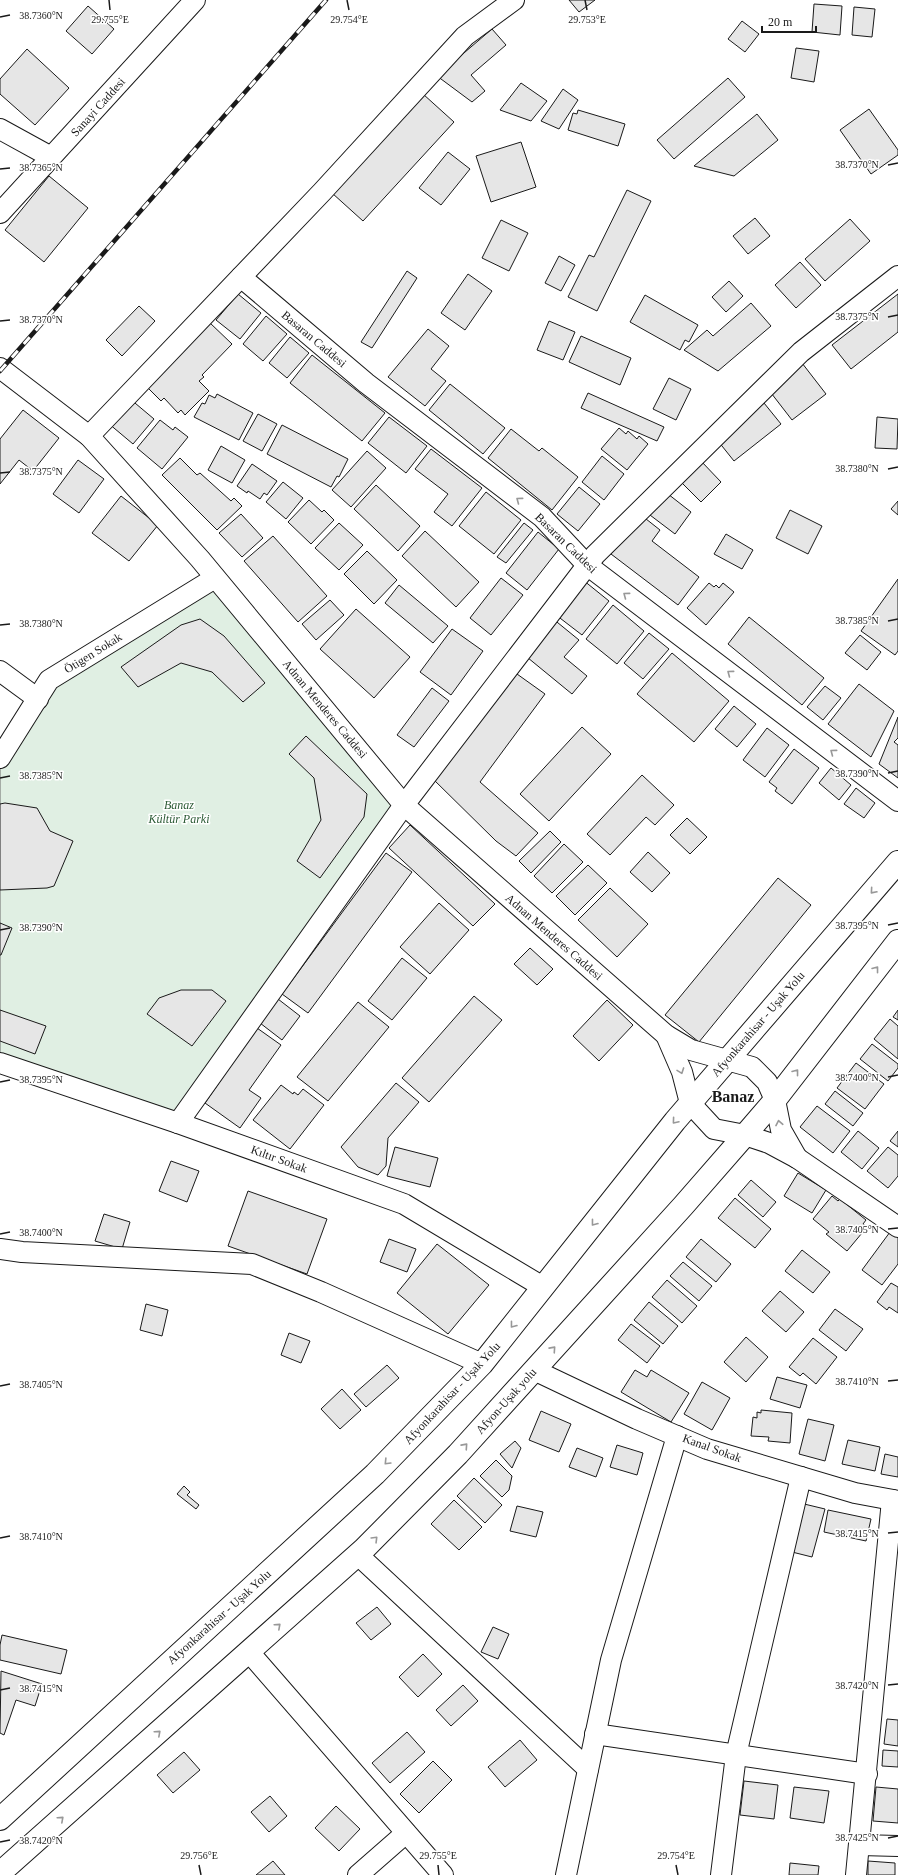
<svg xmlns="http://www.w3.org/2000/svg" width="898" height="1875" viewBox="0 0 898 1875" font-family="'Times New Roman',serif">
<rect width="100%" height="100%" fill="#fff"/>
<polygon fill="#e0efe3" stroke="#6a6a6a" points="215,578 404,805 173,1122 0,1063 0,769 49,680"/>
<g fill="#e6e6e6" stroke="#1a1a1a">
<polygon points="569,0 595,0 579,12"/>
<polygon points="814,4 842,6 840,35 812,32"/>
<polygon points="88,6 114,29 92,54 66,31"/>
<polygon points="854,7 875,9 872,37 852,35"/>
<polygon points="742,21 759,34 745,52 728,39"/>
<polygon points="492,29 506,45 471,75 485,91 472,102 437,76"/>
<polygon points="796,48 819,51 814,82 791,78"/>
<polygon points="27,49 69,88 35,125 0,94 0,79"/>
<polygon points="728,78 745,97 674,159 657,140"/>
<polygon points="521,83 547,101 531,121 500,110"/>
<polygon points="563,89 578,100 559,129 541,121"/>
<polygon points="423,94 454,122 363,221 332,193"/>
<polygon points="869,109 898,150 898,155 871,174 840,130"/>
<polygon points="578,110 625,124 618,146 568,130 573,113 577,114"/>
<polygon points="757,114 778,140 734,176 694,166"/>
<polygon points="521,142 536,187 491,202 476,156"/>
<polygon points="448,152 470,169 441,205 419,188"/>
<polygon points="49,176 88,208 44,262 5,230"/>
<polygon points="627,190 651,201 597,311 568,297 589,255 594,257"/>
<polygon points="755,218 770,236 748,254 733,236"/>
<polygon points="850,219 870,241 825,281 805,259"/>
<polygon points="501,220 528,233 509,271 482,258"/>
<polygon points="559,256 575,265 561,291 545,283"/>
<polygon points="800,262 821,285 796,308 775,285"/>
<polygon points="407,271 417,278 372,348 361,342"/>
<polygon points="468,274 492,291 465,330 441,313"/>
<polygon points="729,281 743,296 726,312 712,297"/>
<polygon points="238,294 261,313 240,339 216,320"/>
<polygon points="898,294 898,332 851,369 832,345"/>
<polygon points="645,295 698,325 689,342 685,340 680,350 630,322"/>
<polygon points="751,303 771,326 718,371 684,350 707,330 713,336"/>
<polygon points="139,306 155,321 122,356 106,340"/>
<polygon points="266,316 287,334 263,361 243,344"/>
<polygon points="549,321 575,332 563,360 537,350"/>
<polygon points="209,322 232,344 202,375 204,377 199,381 209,391 185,415 181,410 178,413 164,398 161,401 145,385"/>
<polygon points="428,329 449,346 431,369 446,381 425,406 388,377"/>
<polygon points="581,336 631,358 620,385 569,362"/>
<polygon points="290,337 309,353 287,378 269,363"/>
<polygon points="312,355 385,413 362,441 290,383"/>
<polygon points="802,363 826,394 792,420 768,389"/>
<polygon points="669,378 691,389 676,420 653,409"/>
<polygon points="450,384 505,428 483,454 429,410"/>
<polygon points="588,393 664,427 657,441 581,408"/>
<polygon points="217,394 253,413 239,440 194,417 202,403 205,404 209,395 215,398"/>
<polygon points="129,398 154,419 133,444 108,423"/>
<polygon points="764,403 781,424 734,461 718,441"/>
<polygon points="23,410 59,438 33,471 19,460 0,484 0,439"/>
<polygon points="258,414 277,424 262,451 243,441"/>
<polygon points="389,417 427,446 406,473 368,443"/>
<polygon points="877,417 898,419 897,449 875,448"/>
<polygon points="160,420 173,430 175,427 188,437 162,469 137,448"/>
<polygon points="282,425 348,459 339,477 337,476 331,487 267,454"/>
<polygon points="619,428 626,434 628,431 637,439 639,436 648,444 627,470 601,449"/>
<polygon points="511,429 539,451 542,448 578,477 552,510 488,458"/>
<polygon points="221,446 245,460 232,483 208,470"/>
<polygon points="431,449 482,488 452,526 434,512 448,494 415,469"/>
<polygon points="367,451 386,468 351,507 332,490"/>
<polygon points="602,456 624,474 604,500 582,482"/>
<polygon points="180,458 197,475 200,473 231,501 234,498 242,506 217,530 162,475"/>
<polygon points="78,460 104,479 79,513 53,494"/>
<polygon points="701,461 721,482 701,502 680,481"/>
<polygon points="252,464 277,481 267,495 264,493 260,499 248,491 247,493 237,486"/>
<polygon points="283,482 303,498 286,519 266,502"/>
<polygon points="376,485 420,526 398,551 354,509"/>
<polygon points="579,487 600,504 578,531 557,514"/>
<polygon points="486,492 521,520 494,554 459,526"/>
<polygon points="668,494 691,512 675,534 646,512"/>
<polygon points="121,496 158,525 129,561 92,533"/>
<polygon points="309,500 322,512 324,510 334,520 311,544 288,522"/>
<polygon points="898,501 898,515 891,509"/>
<polygon points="790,510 822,526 808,554 776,538"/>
<polygon points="241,514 263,538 242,557 219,533"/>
<polygon points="641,515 660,530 652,541 699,577 678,605 611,554"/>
<polygon points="339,523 363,545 339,570 315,548"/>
<polygon points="524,523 533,530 506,563 497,557"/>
<polygon points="425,531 479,582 456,607 402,556"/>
<polygon points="538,532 559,549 527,590 506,573"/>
<polygon points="726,534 753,550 742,569 714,554"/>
<polygon points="273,536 327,596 298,622 244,561"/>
<polygon points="367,551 397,580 374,604 344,574"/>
<polygon points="501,578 523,595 491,635 470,618"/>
<polygon points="898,579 898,651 895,655 861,631"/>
<polygon points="583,580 609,601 582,635 556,615"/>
<polygon points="709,583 714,587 716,585 719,588 723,583 734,592 706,625 687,608"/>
<polygon points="399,585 448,626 433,643 385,603"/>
<polygon points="330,600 344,615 316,640 302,624"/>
<polygon points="613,605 644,631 617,664 586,639"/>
<polygon points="356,609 410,657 374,698 320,649"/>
<polygon points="749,617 824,678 802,705 728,644"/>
<polygon points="552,618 579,640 564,657 587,676 572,694 522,653"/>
<polygon points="200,619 224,636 265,683 243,702 212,672 181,663 138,687 121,667 181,625"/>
<polygon points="452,629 483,651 451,695 420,672"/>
<polygon points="649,633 669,649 643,679 624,663"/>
<polygon points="860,635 881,652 867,670 845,653"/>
<polygon points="672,653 729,701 694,742 637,694"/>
<polygon points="510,669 545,694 480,782 538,833 516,856 496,841 431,777"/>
<polygon points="859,684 894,711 871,757 828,724"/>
<polygon points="825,686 841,698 823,720 807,707"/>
<polygon points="432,688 449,701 414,747 397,735"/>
<polygon points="734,706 756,724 737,747 715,729"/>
<polygon points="898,717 898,738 894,742 898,745 898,778 879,764"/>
<polygon points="582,727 611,754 549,821 520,794"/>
<polygon points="767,728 789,745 765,777 743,760"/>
<polygon points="306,736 367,794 364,817 320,878 297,861 321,820 314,778 289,754"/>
<polygon points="794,749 819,768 792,804 775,791 777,788 769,782"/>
<polygon points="831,768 851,785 839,800 819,783"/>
<polygon points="642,775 674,805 655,825 646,817 610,855 587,834"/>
<polygon points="856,788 875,803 864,818 844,804"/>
<polygon points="5,803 37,808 50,831 73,841 54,886 47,888 0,890 0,804"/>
<polygon points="687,818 707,837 690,854 670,835"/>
<polygon points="410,825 495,904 473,926 389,848"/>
<polygon points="550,831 561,842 531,873 519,861"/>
<polygon points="564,844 583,862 552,893 534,876"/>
<polygon points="648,852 670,873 652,892 630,872"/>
<polygon points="386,853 412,872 308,1013 282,994"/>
<polygon points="588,865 607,883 575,915 556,896"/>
<polygon points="778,878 811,905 699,1042 665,1015"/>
<polygon points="610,888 648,924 617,957 578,920"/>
<polygon points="439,903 469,930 430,974 400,947"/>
<polygon points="0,923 12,928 1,955 0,955"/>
<polygon points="530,948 553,969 537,985 514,964"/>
<polygon points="402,958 427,978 392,1020 368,1001"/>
<polygon points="181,990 212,990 226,1001 192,1046 147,1014 159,998"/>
<polygon points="474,996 502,1020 429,1102 402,1078"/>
<polygon points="278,999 300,1016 282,1040 260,1023"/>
<polygon points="607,1000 633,1025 599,1061 573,1036"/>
<polygon points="358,1002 389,1027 328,1101 297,1077"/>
<polygon points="0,1010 46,1026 35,1054 0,1041"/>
<polygon points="898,1010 898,1020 893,1017"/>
<polygon points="890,1019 898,1026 898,1059 874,1039"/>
<polygon points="257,1028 281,1045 249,1090 261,1098 240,1128 205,1103"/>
<polygon points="872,1044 898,1064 898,1068 888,1081 860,1059"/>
<polygon points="856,1063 884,1084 865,1109 837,1088"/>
<polygon points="396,1083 419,1102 388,1138 386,1166 378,1175 358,1167 341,1147"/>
<polygon points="281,1085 293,1094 294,1092 298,1095 303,1089 324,1105 290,1149 253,1120"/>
<polygon points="835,1091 863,1113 853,1126 825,1104"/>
<polygon points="817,1106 850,1131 833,1153 800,1127"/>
<polygon points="858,1131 879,1148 862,1169 841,1152"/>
<polygon points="898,1131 898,1147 890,1141"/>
<polygon points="395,1147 438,1158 430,1187 387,1176"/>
<polygon points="888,1147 898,1155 898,1176 888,1188 867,1171"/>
<polygon points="171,1161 199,1171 187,1202 159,1191"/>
<polygon points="798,1173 826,1190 812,1213 784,1196"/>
<polygon points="751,1180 776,1202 763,1217 738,1195"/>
<polygon points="248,1191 327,1219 307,1274 228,1246"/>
<polygon points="832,1196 838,1201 840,1199 866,1220 863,1224 867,1227 847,1251 826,1234 829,1232 813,1219"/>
<polygon points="735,1198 771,1229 755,1248 718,1218"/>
<polygon points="104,1214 130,1222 122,1249 95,1241"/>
<polygon points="890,1232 898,1237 898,1264 882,1285 862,1270"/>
<polygon points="389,1239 416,1249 407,1272 380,1262"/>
<polygon points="701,1239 731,1264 716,1282 686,1257"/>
<polygon points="437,1244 489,1285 448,1334 397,1293"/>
<polygon points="802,1250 830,1272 813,1293 785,1271"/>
<polygon points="683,1262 712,1286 699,1301 670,1276"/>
<polygon points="667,1280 697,1306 682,1323 652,1297"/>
<polygon points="891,1283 898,1287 898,1313 889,1307 887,1310 877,1302"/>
<polygon points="780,1291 804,1312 786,1332 762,1311"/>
<polygon points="649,1302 678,1326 663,1344 634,1320"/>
<polygon points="146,1304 168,1310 162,1336 140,1330"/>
<polygon points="835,1309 863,1329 846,1351 819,1330"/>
<polygon points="631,1324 660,1346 647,1363 618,1340"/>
<polygon points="289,1333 310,1341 301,1363 281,1355"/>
<polygon points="746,1337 768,1357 746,1382 724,1362"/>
<polygon points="813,1338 837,1357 816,1384 803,1373 800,1376 789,1367"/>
<polygon points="387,1365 399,1378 366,1407 354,1394"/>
<polygon points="635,1370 647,1377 651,1370 689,1393 671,1422 621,1392"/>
<polygon points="777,1377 807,1385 800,1408 770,1399"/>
<polygon points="702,1382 730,1398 712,1430 684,1414"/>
<polygon points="342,1389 361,1410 340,1429 321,1409"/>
<polygon points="761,1410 792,1413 790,1443 768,1441 769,1437 751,1436 753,1417 757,1418 757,1412 761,1413"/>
<polygon points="541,1411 571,1424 559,1452 529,1440"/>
<polygon points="808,1419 834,1425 825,1461 799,1454"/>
<polygon points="848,1440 880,1447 875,1471 842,1464"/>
<polygon points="515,1441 521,1448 512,1468 500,1454"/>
<polygon points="617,1445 643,1453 637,1475 610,1467"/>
<polygon points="577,1448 603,1458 596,1477 569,1467"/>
<polygon points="885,1454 898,1457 898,1477 881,1474"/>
<polygon points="496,1460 512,1476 509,1490 502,1497 480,1476"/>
<polygon points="474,1478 502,1505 485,1523 457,1496"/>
<polygon points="184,1486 190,1492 187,1495 199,1505 196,1509 177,1494"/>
<polygon points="454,1500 482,1527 459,1550 431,1524"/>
<polygon points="800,1503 825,1509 812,1557 788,1551"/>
<polygon points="517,1506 543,1512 536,1537 510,1531"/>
<polygon points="828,1510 871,1519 866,1541 824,1532"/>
<polygon points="377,1607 391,1624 371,1640 356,1623"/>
<polygon points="493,1627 509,1634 498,1659 481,1652"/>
<polygon points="2,1635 67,1650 61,1674 0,1660 0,1645"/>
<polygon points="423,1654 442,1674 418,1697 399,1677"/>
<polygon points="1,1671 42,1684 35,1706 16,1700 4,1735 0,1733"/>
<polygon points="463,1685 478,1701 451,1726 436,1710"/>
<polygon points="887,1719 898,1720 898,1746 884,1744"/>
<polygon points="407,1732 425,1752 390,1783 372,1763"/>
<polygon points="520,1740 537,1760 505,1787 488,1767"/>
<polygon points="883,1750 898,1751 898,1767 882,1766"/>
<polygon points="184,1752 200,1770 173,1793 157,1775"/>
<polygon points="433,1761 452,1780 419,1813 400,1794"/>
<polygon points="744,1781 778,1785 774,1819 740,1815"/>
<polygon points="794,1787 829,1791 824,1823 790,1818"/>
<polygon points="876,1787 898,1789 898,1823 873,1821"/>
<polygon points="270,1796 287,1816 269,1832 251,1812"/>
<polygon points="336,1806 360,1829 339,1851 315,1828"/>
<polygon points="273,1861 285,1875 256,1875"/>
<polygon points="868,1861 895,1863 895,1875 868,1875"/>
<polygon points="790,1863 819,1866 818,1875 789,1875"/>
</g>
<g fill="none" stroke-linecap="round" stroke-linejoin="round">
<g stroke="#1a1a1a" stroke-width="22">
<g id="minor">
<polyline points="0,129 51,157"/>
<polyline points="0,213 195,0"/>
<polyline points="241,277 366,383 542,517 587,565 898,801"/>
<polyline points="0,368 89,436 200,559 404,805 666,1035 691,1050 752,1067 767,1082 775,1100 781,1130 797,1158"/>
<polyline points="89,436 322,192 465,36 514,0"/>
<polyline points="0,671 38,699"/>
<polyline points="0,758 49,680 215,578"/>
<polyline points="666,1035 682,1072 690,1103 714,1129 745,1135 769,1143 797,1158 898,1227"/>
<polyline points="0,1063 178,1123 404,1204 543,1287"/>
<polyline points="178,1123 404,805 595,555 801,352 898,276"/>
<polyline points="0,1249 22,1252 252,1264 321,1292 482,1364"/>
<polyline points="534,1370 637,1419 707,1449 855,1493 898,1501"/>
<polyline points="358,1555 588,1769"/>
<polyline points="249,1652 443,1875"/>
<polyline points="595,1734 867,1774"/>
<polyline points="860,1845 898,1846"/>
<polyline points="358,1875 406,1833"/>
<polyline points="566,1875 611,1660 677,1436"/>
<polyline points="721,1875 736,1755 801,1477"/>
<polyline points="856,1875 892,1500"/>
</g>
</g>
<g stroke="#1a1a1a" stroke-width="24">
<g id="highway">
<polyline points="0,1819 375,1474 482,1364 675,1121 898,862"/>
<polyline points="0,1873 364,1549 458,1454 683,1206 745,1135 775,1100 898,941"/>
</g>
</g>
<use href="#minor" stroke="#fff" stroke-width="20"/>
<use href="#highway" stroke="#fff" stroke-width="22"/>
<g stroke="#1a1a1a" stroke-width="4.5">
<polyline id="rail" points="0,371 326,0"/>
</g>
<use href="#rail" stroke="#fff" stroke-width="3" stroke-dasharray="9" stroke-linecap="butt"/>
</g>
<defs><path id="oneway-chevron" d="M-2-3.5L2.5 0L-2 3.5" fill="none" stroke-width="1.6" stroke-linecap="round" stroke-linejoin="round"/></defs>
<g stroke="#989898">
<use href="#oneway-chevron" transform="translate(519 500) rotate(-143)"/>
<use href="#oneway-chevron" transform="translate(626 595) rotate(-143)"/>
<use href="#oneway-chevron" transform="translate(730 673) rotate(-143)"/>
<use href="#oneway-chevron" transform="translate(833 752) rotate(-143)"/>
<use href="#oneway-chevron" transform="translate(873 891) rotate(131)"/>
<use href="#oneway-chevron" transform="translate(876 969) rotate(-52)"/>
<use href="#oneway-chevron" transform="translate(681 1071) rotate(70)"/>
<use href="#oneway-chevron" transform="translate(796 1072) rotate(-52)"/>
<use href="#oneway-chevron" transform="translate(675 1121) rotate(130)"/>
<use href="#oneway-chevron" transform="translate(779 1123) rotate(-101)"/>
<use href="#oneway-chevron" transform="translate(594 1223) rotate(128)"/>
<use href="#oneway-chevron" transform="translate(513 1325) rotate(128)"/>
<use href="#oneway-chevron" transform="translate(553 1349) rotate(-48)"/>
<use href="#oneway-chevron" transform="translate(465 1446) rotate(-48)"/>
<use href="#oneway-chevron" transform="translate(387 1462) rotate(134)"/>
<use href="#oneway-chevron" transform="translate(375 1539) rotate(-45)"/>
<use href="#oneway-chevron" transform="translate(278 1626) rotate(-42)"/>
<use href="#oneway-chevron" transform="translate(158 1733) rotate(-42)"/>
<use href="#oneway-chevron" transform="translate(61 1819) rotate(-42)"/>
</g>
<path fill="none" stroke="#1a1a1a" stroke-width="1.5" d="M109,0L110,10M347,0L349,10M585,0L587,10M0,17L10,15M888,165L898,163M0,169L10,168M888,317L898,315M0,321L10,320M888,469L898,467M0,473L10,472M888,621L898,619M0,625L10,624M888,773L898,771M0,778L10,776M888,925L898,923M0,930L10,928M888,1077L898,1075M0,1082L10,1080M888,1229L898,1228M0,1234L10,1232M888,1381L898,1380M0,1386L10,1384M888,1533L898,1532M0,1538L10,1536M888,1685L898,1684M0,1690L10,1688M888,1838L898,1836M0,1842L10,1840M199,1865L201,1875M438,1865L439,1875M676,1865L678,1875"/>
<g text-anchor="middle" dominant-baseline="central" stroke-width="3" stroke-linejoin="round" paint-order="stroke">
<g font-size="12" fill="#1a1a1a" stroke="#fff">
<text transform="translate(98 107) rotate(-48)">Sanayi Caddesi</text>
<text transform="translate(314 339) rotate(40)">Basaran Caddesi</text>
<text transform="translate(566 543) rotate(44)">Basaran Caddesi</text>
<text transform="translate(93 653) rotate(-32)">Ötigen Sokak</text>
<text transform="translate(325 709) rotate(50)">Adnan Menderes Caddesi</text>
<text transform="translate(554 937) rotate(41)">Adnan Menderes Caddesi</text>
<text transform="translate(758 1024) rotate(-49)">Afyonkarahisar - Uşak Yolu</text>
<text transform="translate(279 1159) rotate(20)">Kıltır Sokak</text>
<text transform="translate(452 1393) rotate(-47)">Afyonkarahisar - Uşak Yolu</text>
<text transform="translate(506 1401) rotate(-48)">Afyon-Uşak yolu</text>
<text transform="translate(712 1448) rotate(20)">Kanal Sokak</text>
<text transform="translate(219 1617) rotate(-42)">Afyonkarahisar - Uşak Yolu</text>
</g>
<g font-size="12" font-style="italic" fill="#2b5a34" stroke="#fff">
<text x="179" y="805">Banaz<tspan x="179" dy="14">Kültür Parki</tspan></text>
</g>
<g font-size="16" font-weight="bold" fill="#1a1a1a" stroke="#fff">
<text x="733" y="1096">Banaz</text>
</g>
</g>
<g font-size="10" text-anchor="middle" fill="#1a1a1a" stroke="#fff" stroke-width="3" stroke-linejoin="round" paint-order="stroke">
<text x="41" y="19">38.7360°N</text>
<text x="110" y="23">29.755°E</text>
<text x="349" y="23">29.754°E</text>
<text x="587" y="23">29.753°E</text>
<text x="857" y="168">38.7370°N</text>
<text x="41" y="171">38.7365°N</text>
<text x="857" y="320">38.7375°N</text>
<text x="41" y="323">38.7370°N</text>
<text x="857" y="472">38.7380°N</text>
<text x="41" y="475">38.7375°N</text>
<text x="857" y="624">38.7385°N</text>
<text x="41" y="627">38.7380°N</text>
<text x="857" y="777">38.7390°N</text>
<text x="41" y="779">38.7385°N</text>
<text x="857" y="929">38.7395°N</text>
<text x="41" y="931">38.7390°N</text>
<text x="857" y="1081">38.7400°N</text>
<text x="41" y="1083">38.7395°N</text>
<text x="857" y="1233">38.7405°N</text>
<text x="41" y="1236">38.7400°N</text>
<text x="857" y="1385">38.7410°N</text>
<text x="41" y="1388">38.7405°N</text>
<text x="857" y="1537">38.7415°N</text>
<text x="41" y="1540">38.7410°N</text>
<text x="857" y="1689">38.7420°N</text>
<text x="41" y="1692">38.7415°N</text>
<text x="857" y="1841">38.7425°N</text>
<text x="41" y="1844">38.7420°N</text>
<text x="199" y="1859">29.756°E</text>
<text x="438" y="1859">29.755°E</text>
<text x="676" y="1859">29.754°E</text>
</g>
<path d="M762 26v6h54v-6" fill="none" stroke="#1a1a1a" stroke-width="2"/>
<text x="768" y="26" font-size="12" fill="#1a1a1a" stroke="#ffffff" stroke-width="3" paint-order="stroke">20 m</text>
</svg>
